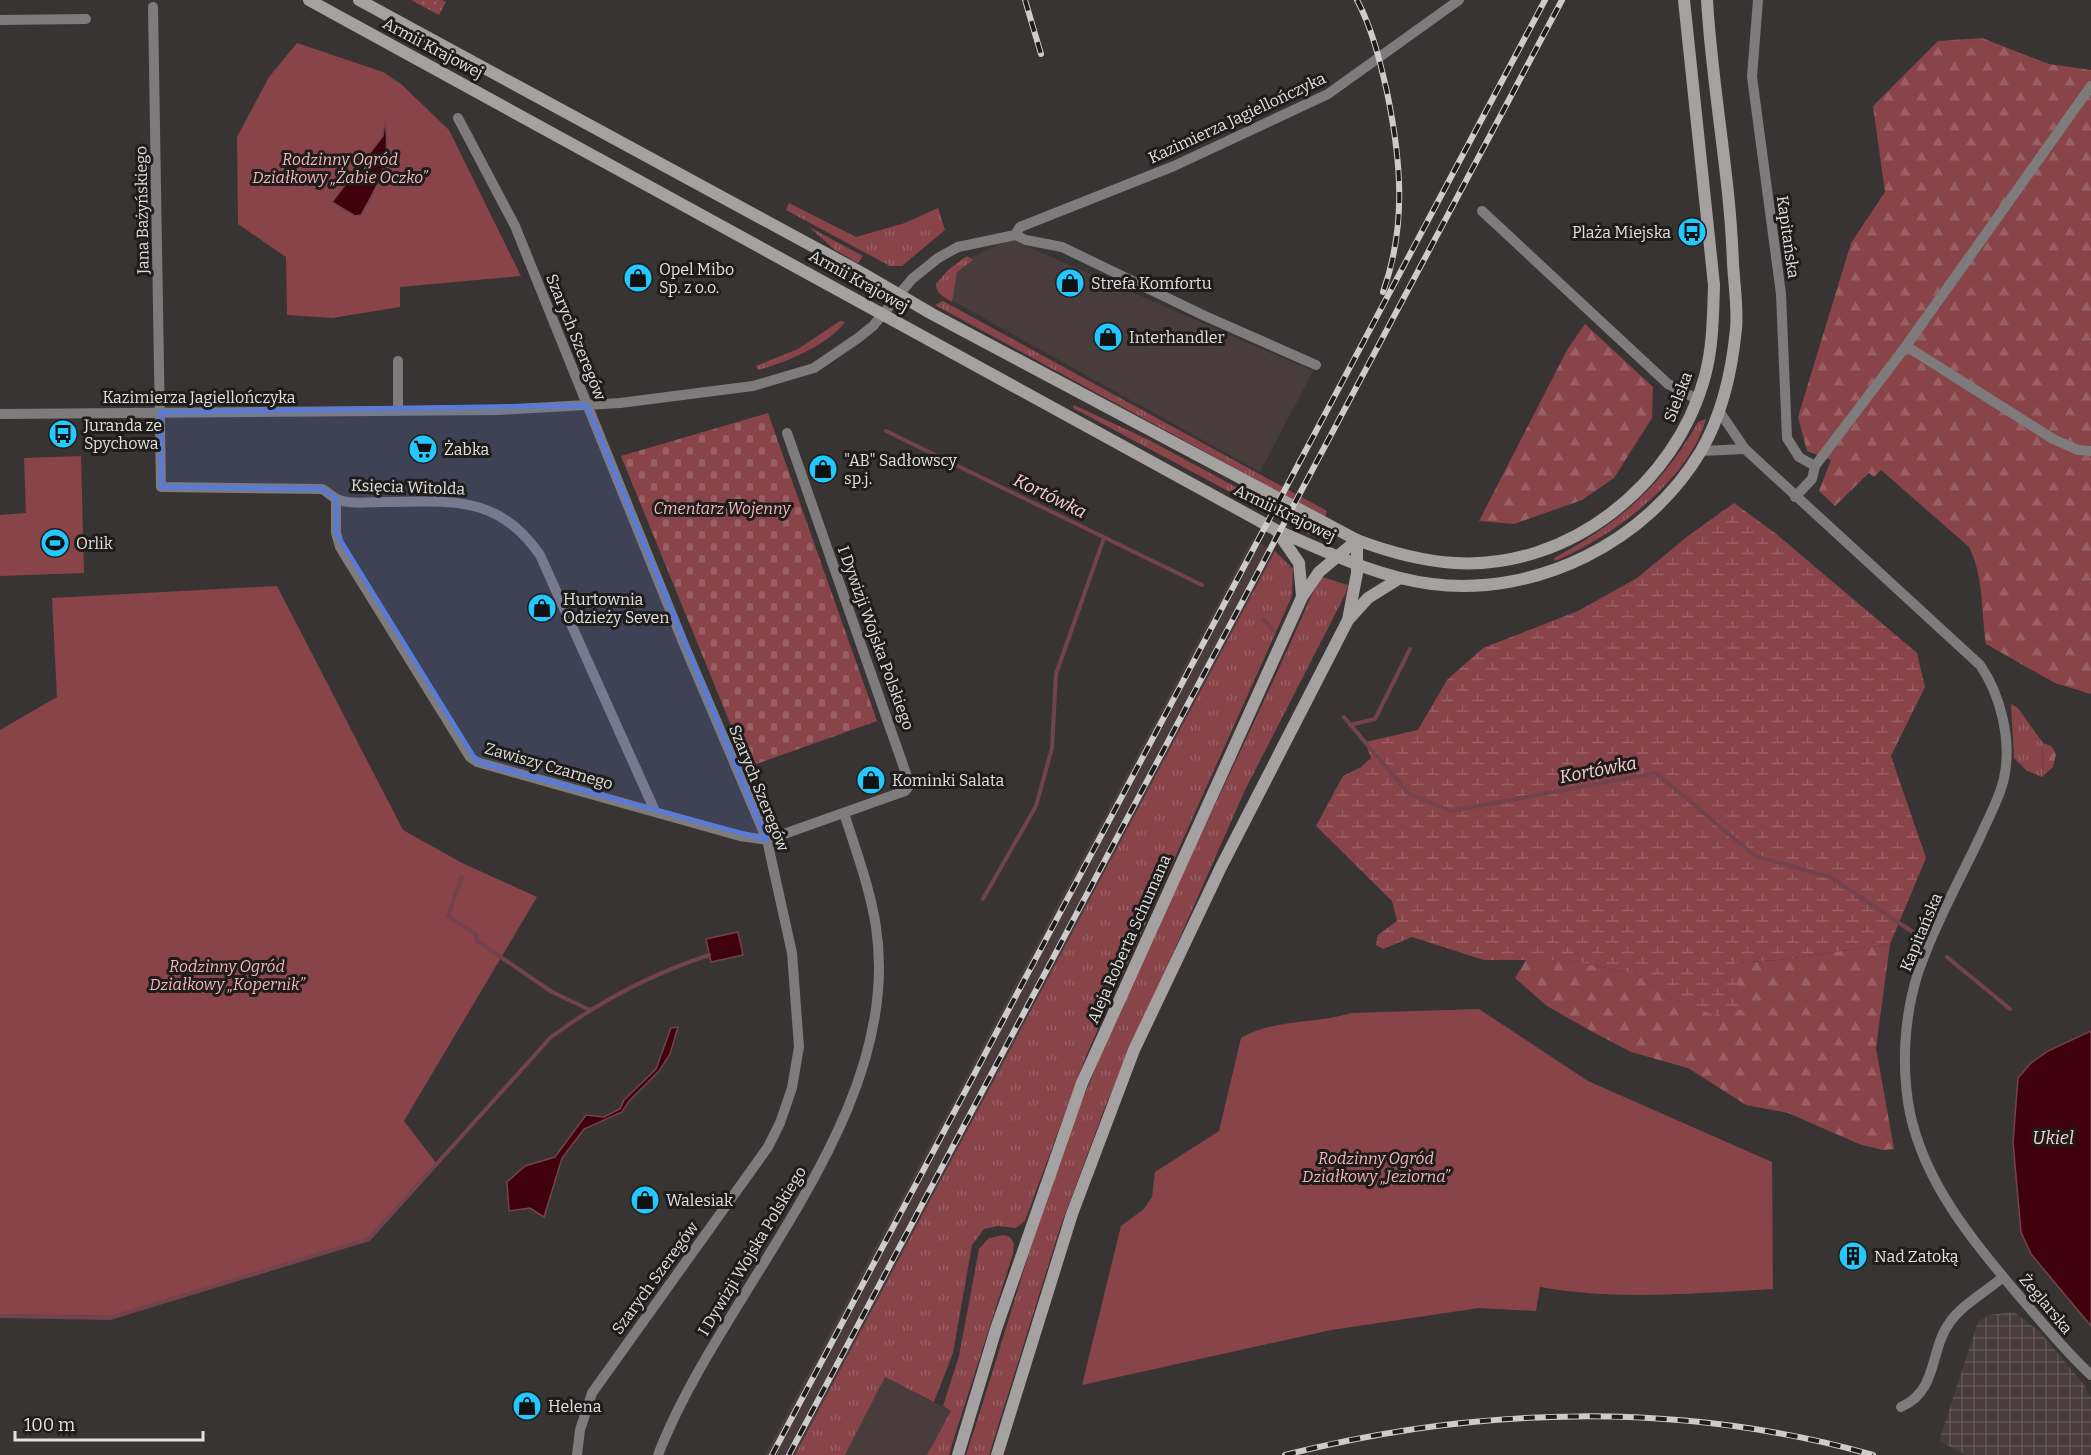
<svg xmlns="http://www.w3.org/2000/svg" width="2091" height="1455" viewBox="0 0 2091 1455" font-family="Bitter,serif">
<defs>
<pattern id="industrial-grid" width="8" height="8" patternUnits="userSpaceOnUse" patternTransform="scale(1.5)"><rect width="8" height="8" fill="#483c3c"/><path d="M0 4h8M4 0v8" fill="none" stroke="#625858"/></pattern>
<pattern id="grass-tufts" width="24" height="20" patternUnits="userSpaceOnUse" patternTransform="scale(1.5)"><rect width="24" height="20" fill="#884449"/><path d="M3 7l-1-3M5 7V3M7 7l1-3M15 17l-1-3M17 17v-4M19 17l1-3" fill="none" stroke="#995f63"/></pattern>
<pattern id="forest-firs" width="22" height="20" patternUnits="userSpaceOnUse" patternTransform="scale(1.5)"><rect width="22" height="20" fill="#884449"/><path d="M5 1l3.5 6h-7zM16 11l3.5 6h-7z" fill="#995f63"/></pattern>
<pattern id="wetland-marsh" width="20" height="14" patternUnits="userSpaceOnUse" patternTransform="scale(1.5)"><rect width="20" height="14" fill="#884449"/><path d="M1 5h8M5 5V1M11 12h8M15 12V8" fill="none" stroke="#995f63"/></pattern>
<pattern id="cemetery-stones" width="16" height="16" patternUnits="userSpaceOnUse" patternTransform="scale(1.5)"><rect width="16" height="16" fill="#884449"/><path d="M2 7V4a2 2 0 0 1 4 0v3zM10 15v-3a2 2 0 0 1 4 0v3z" fill="#995f63"/></pattern>
<pattern id="park-dots" width="8" height="8" patternUnits="userSpaceOnUse" patternTransform="scale(1.5)"><rect width="8" height="8" fill="#884449"/><path d="M2 2h.1M6 6h.1" fill="none" stroke="#995f63" stroke-width="1.8" stroke-linecap="round"/></pattern>
</defs>
<rect width="100%" height="100%" fill="#393434"/>
<g fill="#483c3c">
<polygon points="1010,239 1313,371 1260,472 953,301 953,266"/>
<polygon points="1252,539 1275,551 1077,926 795,1455 765,1455"/>
<polygon points="885,1377 951,1411 927,1455 845,1455"/>
</g>
<polygon fill="url(#industrial-grid)" points="2014,1312 2040,1332 2085,1386 2091,1398 2091,1455 1966,1455 1939,1441 1978,1322 1989,1315"/>
<g fill="url(#grass-tufts)">
<polygon points="789,203 856,237 905,223 938,208 945,230 902,266 890,266 786,210"/>
<polygon points="809,227 863,256 858,263 835,250"/>
<path d="M967,256L973,260L957,272L952,302C944,297 936,294 936,284L948,270Z"/>
<polygon points="943,301 1327,511 1325,517 935,305"/>
<path d="M840,321L845,322C828,345 785,363 758,370L756,366L798,349Z"/>
<polygon points="1074,405 1149,440 1319,532 1316,538 1073,408"/>
<path d="M1706,419C1688,482 1612,537 1555,561L1554,558C1619,523 1661,487 1698,422Z"/>
<polygon points="1275,551 1293,569 1292,596 1086,1056 1025,1221 1016,1228 998,1226 984,1229 972,1245 953,1353 934,1402 885,1377 845,1455 795,1455"/>
<path d="M1322,577L1348,585L1346,593L1245,790L1105,1107L1060,1228L989,1455H966C1005,1337 1037,1215 1083,1099C1152,927 1239,762 1313,592Z"/>
<polygon points="2011,704 2018,708 2043,743 2042,777 2027,771 2014,758"/>
<polygon points="1004,1235 1010,1237 1014,1244 1013,1254 954,1438 949,1455 927,1455 951,1411 943,1406 959,1356 979,1249 989,1238"/>
</g>
<g fill="url(#forest-firs)">
<path d="M1982,38L2049,64L2091,70V694L2055,683L1986,644C1981,612 1984,577 1969,547L1881,470L1874,477L1869,473L1835,506L1819,491L1831,460L1807,451L1798,417L1851,243L1885,192L1873,106L1938,41Z"/>
<polygon points="1585,324 1653,387 1652,418 1614,478 1582,500 1514,524 1479,521 1567,350"/>
<polygon points="2043,743 2051,746 2056,754 2053,767 2042,777"/>
<polygon points="1890,944 1876,1048 1894,1149 1883,1150 1859,1144 1788,1113 1746,1105 1688,1068 1631,1052 1591,1031 1547,1006 1515,978 1526,960 1570,960 1634,974 1684,1005 1734,963 1779,960"/>
</g>
<polygon fill="url(#wetland-marsh)" points="1734,503 1775,533 1917,653 1925,687 1891,756 1926,858 1890,944 1779,960 1734,963 1742,1009 1718,1016 1684,1005 1634,974 1570,960 1484,960 1412,937 1383,949 1376,945 1378,935 1397,921 1392,901 1316,826 1343,776 1361,767 1371,758 1365,742 1418,730 1447,680 1483,648 1578,611 1637,578 1688,536"/>
<polygon fill="url(#cemetery-stones)" points="768,413 877,721 748,767 621,456"/>
<polygon fill="url(#park-dots)" points="411,0 442,0 446,2 439,15"/>
<g fill="#884449">
<polygon points="297,43 383,72 401,84 449,130 521,276 400,287 400,307 332,318 287,315 286,257 238,224 237,137 269,77"/>
<polygon points="81,456 84,573 0,576 0,515 26,513 24,458"/>
<polygon points="277,586 403,830 462,863 537,897 404,1121 437,1164 368,1239 111,1316 0,1314 0,730 57,697 52,598"/>
<path d="M1479,1009L1588,1081L1772,1162L1773,1289C1696,1293 1617,1301 1540,1287L1536,1311L1479,1308L1331,1330L1082,1385L1121,1226L1144,1209L1152,1197L1155,1172L1219,1131L1241,1038C1272,1019 1316,1024 1351,1013Z"/>
</g>
<g fill="#41000d" stroke="#72434c" stroke-width="1.5">
<path d="M385,121C391,162 381,180 361,215L355,216L332,202L383,136Z"/>
<polygon points="738,932 743,955 711,962 706,939"/>
<polygon points="678,1027 670,1054 659,1071 629,1101 622,1112 584,1129 562,1158 544,1217 530,1208 509,1211 507,1182 525,1166 555,1157 586,1115 604,1117 620,1109 624,1100 656,1069 671,1028"/>
<polygon points="2091,1031 2091,1326 2031,1254 2021,1232 2013,1142 2018,1078 2031,1063 2048,1051"/>
</g>
<g fill="none" stroke-linecap="round" stroke-linejoin="round">
<g stroke="#72434c" stroke-width="4">
<polyline points="886,431 1202,585"/>
<polyline points="1263,619 1273,630"/>
<polyline points="1344,717 1409,794 1451,811 1656,773 1755,856 1830,877 1919,936"/>
<polyline points="1350,725 1375,719 1410,649"/>
<polyline points="462,877 448,916 477,935 476,940 552,992 590,1010"/>
<polyline points="983,899 1036,806 1052,748 1056,674 1104,538"/>
<polyline points="1947,957 2010,1009"/>
<path d="M0,1316L110,1318L369,1239L550,1038C598,1002 652,974 709,955"/>
</g>
<g stroke="#7d7b7b" stroke-width="10">
<polyline points="1758,0 1752,77 1781,294 1787,438 1799,457 1815,466 1812,479 1795,497"/>
<path d="M153,7L161,487L322,489C328,492 332,497 337,499C350,505 369,502 383,502C450,502 497,493 540,555L655,811"/>
<polyline points="0,20 86,19"/>
<polyline points="458,118 515,226 685,647 767,840 792,953 799,1047 792,1088 780,1123 768,1147 592,1393 580,1430 577,1455"/>
<polyline points="1482,211 1668,384 1697,399"/>
<polyline points="1015,235 1020,227 1174,166 1328,94 1459,0"/>
<polyline points="1906,346 2053,439 2078,450 2091,451"/>
<polyline points="398,411 398,361"/>
<path d="M1719,411L1745,449L1980,665C2001,695 2012,742 2004,778C2000,798 1988,818 1980,837C1959,881 1934,926 1918,973C1904,1017 1901,1067 1910,1113C1925,1183 1970,1237 2015,1291C2040,1320 2063,1349 2091,1375"/>
<polyline points="0,414 498,410 620,403 753,386 814,368 858,338 873,326 912,279 938,258 958,247 1015,235 1026,240 1062,247 1205,316 1316,365"/>
<polyline points="1701,451 1745,449"/>
<polyline points="1815,466 1906,346 2091,86"/>
<polyline points="336,499 336,533 340,547 470,757 477,762 740,836 767,840 905,791 910,785 787,433"/>
<path d="M1901,1407C1939,1390 1929,1350 1950,1322C1963,1304 1987,1291 2003,1277"/>
<path d="M658,1455C722,1289 905,1116 876,927C870,888 856,851 844,813"/>
</g>
<g stroke="#a5a1a1" stroke-width="12">
<path d="M309,0L1276,530C1327,552 1377,577 1432,584C1537,597 1647,542 1701,451C1722,415 1732,370 1736,329C1738,308 1734,284 1733,263C1730,175 1712,88 1707,0"/>
<path d="M359,0L862,273L932,314L1357,540C1389,552 1421,561 1455,563C1569,570 1676,484 1705,376C1713,346 1713,316 1714,285L1684,0"/>
<polyline points="1277,531 1299,563 1302,596"/>
<polyline points="1349,619 1368,598 1400,578"/>
<polyline points="958,1455 996,1329 1082,1083 1302,597 1319,572 1357,540"/>
<polyline points="997,1455 1072,1214 1134,1050 1221,867 1348,620 1357,573 1357,540"/>
</g>
<g stroke="#cecbcb" stroke-width="6">
<g id="rail">
<polyline points="1025,0 1041,54"/>
<path d="M1357,0C1372,28 1380,61 1387,92C1401,160 1407,225 1383,292"/>
<polyline points="772,1455 1545,0"/>
<polyline points="789,1455 1562,0"/>
<path d="M1285,1455C1476,1406 1683,1401 1873,1455"/>
</g>
</g>
<use href="#rail" stroke="#1f1c1c" stroke-width="4" stroke-dasharray="11" stroke-linecap="butt"/>
</g>
<path fill="#587ada" fill-opacity="0.2" stroke="#587ada" stroke-width="4.5" stroke-linejoin="round" d="M587,405L767,840L477,762L336,533V499L322,489L161,487L160,412Z"/>
<defs>
<g id="bus-disc" transform="scale(1.5)"><circle r="9.5" fill="#23c9fe" stroke="#1f1c1c"/><path d="M-5-6H5V4H4V6H2V4H-2V6H-4V4H-5ZM-3.5-4V0h7V-4ZM-3.5 1.2v1.5H-2V1.2ZM2 1.2v1.5H3.5V1.2Z" fill="#111"/></g>
<g id="shop-disc" transform="scale(1.5)"><circle r="9.5" fill="#23c9fe" stroke="#1f1c1c"/><path d="M-5-2.5h2.3a2.7 3.5 0 0 1 5.4 0H5L5.5 6h-11ZM-1.5-2.5h3a1.5 2.3 0 0 0-3 0Z" fill="#111"/></g>
<g id="supermarket-disc" transform="scale(1.5)"><circle r="9.5" fill="#23c9fe" stroke="#1f1c1c"/><path d="M-6-5.5h2.5l.6 2H6L4.5 2H-2.5L-4.4-4H-6ZM-1.5 3.2a1.3 1.3 0 1 0 .1 0ZM3 3.2a1.3 1.3 0 1 0 .1 0Z" fill="#111"/></g>
<g id="stadium-disc" transform="scale(1.5)"><circle r="9.5" fill="#23c9fe" stroke="#1f1c1c"/><path d="M0-5a6.5 5 0 1 0 0 10a6.5 5 0 1 0 0-10ZM-3.5-1.8h7v3.6h-7Z" fill="#111"/></g>
<g id="building-disc" transform="scale(1.5)"><circle r="9.5" fill="#23c9fe" stroke="#1f1c1c"/><path d="M-4-6H4V6H1V3H-1V6H-4ZM-2.5-4.3h1.7v1.8h-1.7ZM.8-4.3h1.7v1.8H.8ZM-2.5-1h1.7V.8h-1.7ZM.8-1h1.7V.8H.8Z" fill="#111"/></g>
</defs>
<g fill-rule="evenodd">
<use href="#bus-disc" x="1692" y="232"/>
<use href="#shop-disc" x="638" y="278"/>
<use href="#shop-disc" x="1070" y="283"/>
<use href="#shop-disc" x="1108" y="337"/>
<use href="#bus-disc" x="63" y="434"/>
<use href="#supermarket-disc" x="423" y="449"/>
<use href="#shop-disc" x="823" y="469"/>
<use href="#stadium-disc" x="55" y="543"/>
<use href="#shop-disc" x="542" y="608"/>
<use href="#shop-disc" x="871" y="780"/>
<use href="#shop-disc" x="645" y="1200"/>
<use href="#building-disc" x="1853" y="1256"/>
<use href="#shop-disc" x="527" y="1406"/>
</g>
<g text-anchor="middle" dominant-baseline="central" stroke-width="6" stroke-linejoin="round" paint-order="stroke">
<g font-size="16" fill="#e3e0e0" stroke="#1f1c1c">
<text transform="translate(433 48) rotate(28)">Armii Krajowej</text>
<text transform="translate(1237 118) rotate(-25)">Kazimierza Jagiellończyka</text>
<text transform="translate(142 210) rotate(-91)">Jana Bażyńskiego</text>
<text transform="translate(1788 237) rotate(82)">Kapitańska</text>
<text transform="translate(859 281) rotate(29)">Armii Krajowej</text>
<text transform="translate(576 337) rotate(68)">Szarych Szeregów</text>
<text x="199" y="397">Kazimierza Jagiellończyka</text>
<text transform="translate(1678 397) rotate(-69)">Sielska</text>
<text transform="translate(408 487) rotate(2)">Księcia Witolda</text>
<text transform="translate(1285 513) rotate(26)">Armii Krajowej</text>
<text transform="translate(876 638) rotate(70)">I Dywizji Wojska Polskiego</text>
<text transform="translate(549 766) rotate(16)">Zawiszy Czarnego</text>
<text transform="translate(759 788) rotate(68)">Szarych Szeregów</text>
<text transform="translate(1921 932) rotate(-67)">Kapitańska</text>
<text transform="translate(1129 939) rotate(-66)">Aleja Roberta Schumana</text>
<text transform="translate(752 1251) rotate(-59)">I Dywizji Wojska Polskiego</text>
<text transform="translate(655 1278) rotate(-54)">Szarych Szeregów</text>
<text transform="translate(2046 1304) rotate(50)">Żeglarska</text>
</g>
<g font-size="16" font-style="italic" fill="#f5b4b6" stroke="#1f1c1c">
<text x="340" y="159">Rodzinny Ogród<tspan x="340" dy="18">Działkowy „Żabie Oczko”</tspan></text>
<text x="722" y="508">Cmentarz Wojenny</text>
<text x="227" y="966">Rodzinny Ogród<tspan x="227" dy="18">Działkowy „Kopernik”</tspan></text>
<text x="1376" y="1158">Rodzinny Ogród<tspan x="1376" dy="18">Działkowy „Jeziorna”</tspan></text>
</g>
<g font-size="16" fill="#e3e0e0" stroke="#1f1c1c" text-anchor="start">
<text x="1671" y="232" text-anchor="end">Plaża Miejska</text>
<text x="659" y="269">Opel Mibo<tspan x="659" dy="18">Sp. z o.o.</tspan></text>
<text x="1091" y="283">Strefa Komfortu</text>
<text x="1129" y="337">Interhandler</text>
<text x="84" y="425">Juranda ze<tspan x="84" dy="18">Spychowa</tspan></text>
<text x="444" y="449">Żabka</text>
<text x="844" y="460">"AB" Sadłowscy<tspan x="844" dy="18">sp.j.</tspan></text>
<text x="76" y="543">Orlik</text>
<text x="563" y="599">Hurtownia<tspan x="563" dy="18">Odzieży Seven</tspan></text>
<text x="892" y="780">Kominki Salata</text>
<text x="666" y="1200">Walesiak</text>
<text x="1874" y="1256">Nad Zatoką</text>
<text x="548" y="1406">Helena</text>
</g>
<g font-size="18" font-style="italic" fill="#fccfd0" stroke="#1f1c1c">
<text transform="translate(1050 496) rotate(26)">Kortówka</text>
<text transform="translate(1598 770) rotate(-11)">Kortówka</text>
<text x="2053" y="1138">Ukiel</text>
</g>
</g>
<path d="M15 1431v9h188v-9" fill="none" stroke="#e3e0e0" stroke-width="3"/>
<text x="24" y="1431" font-size="18" fill="#e3e0e0" stroke="#1f1c1c" stroke-width="4.5" paint-order="stroke">100 m</text>
</svg>
